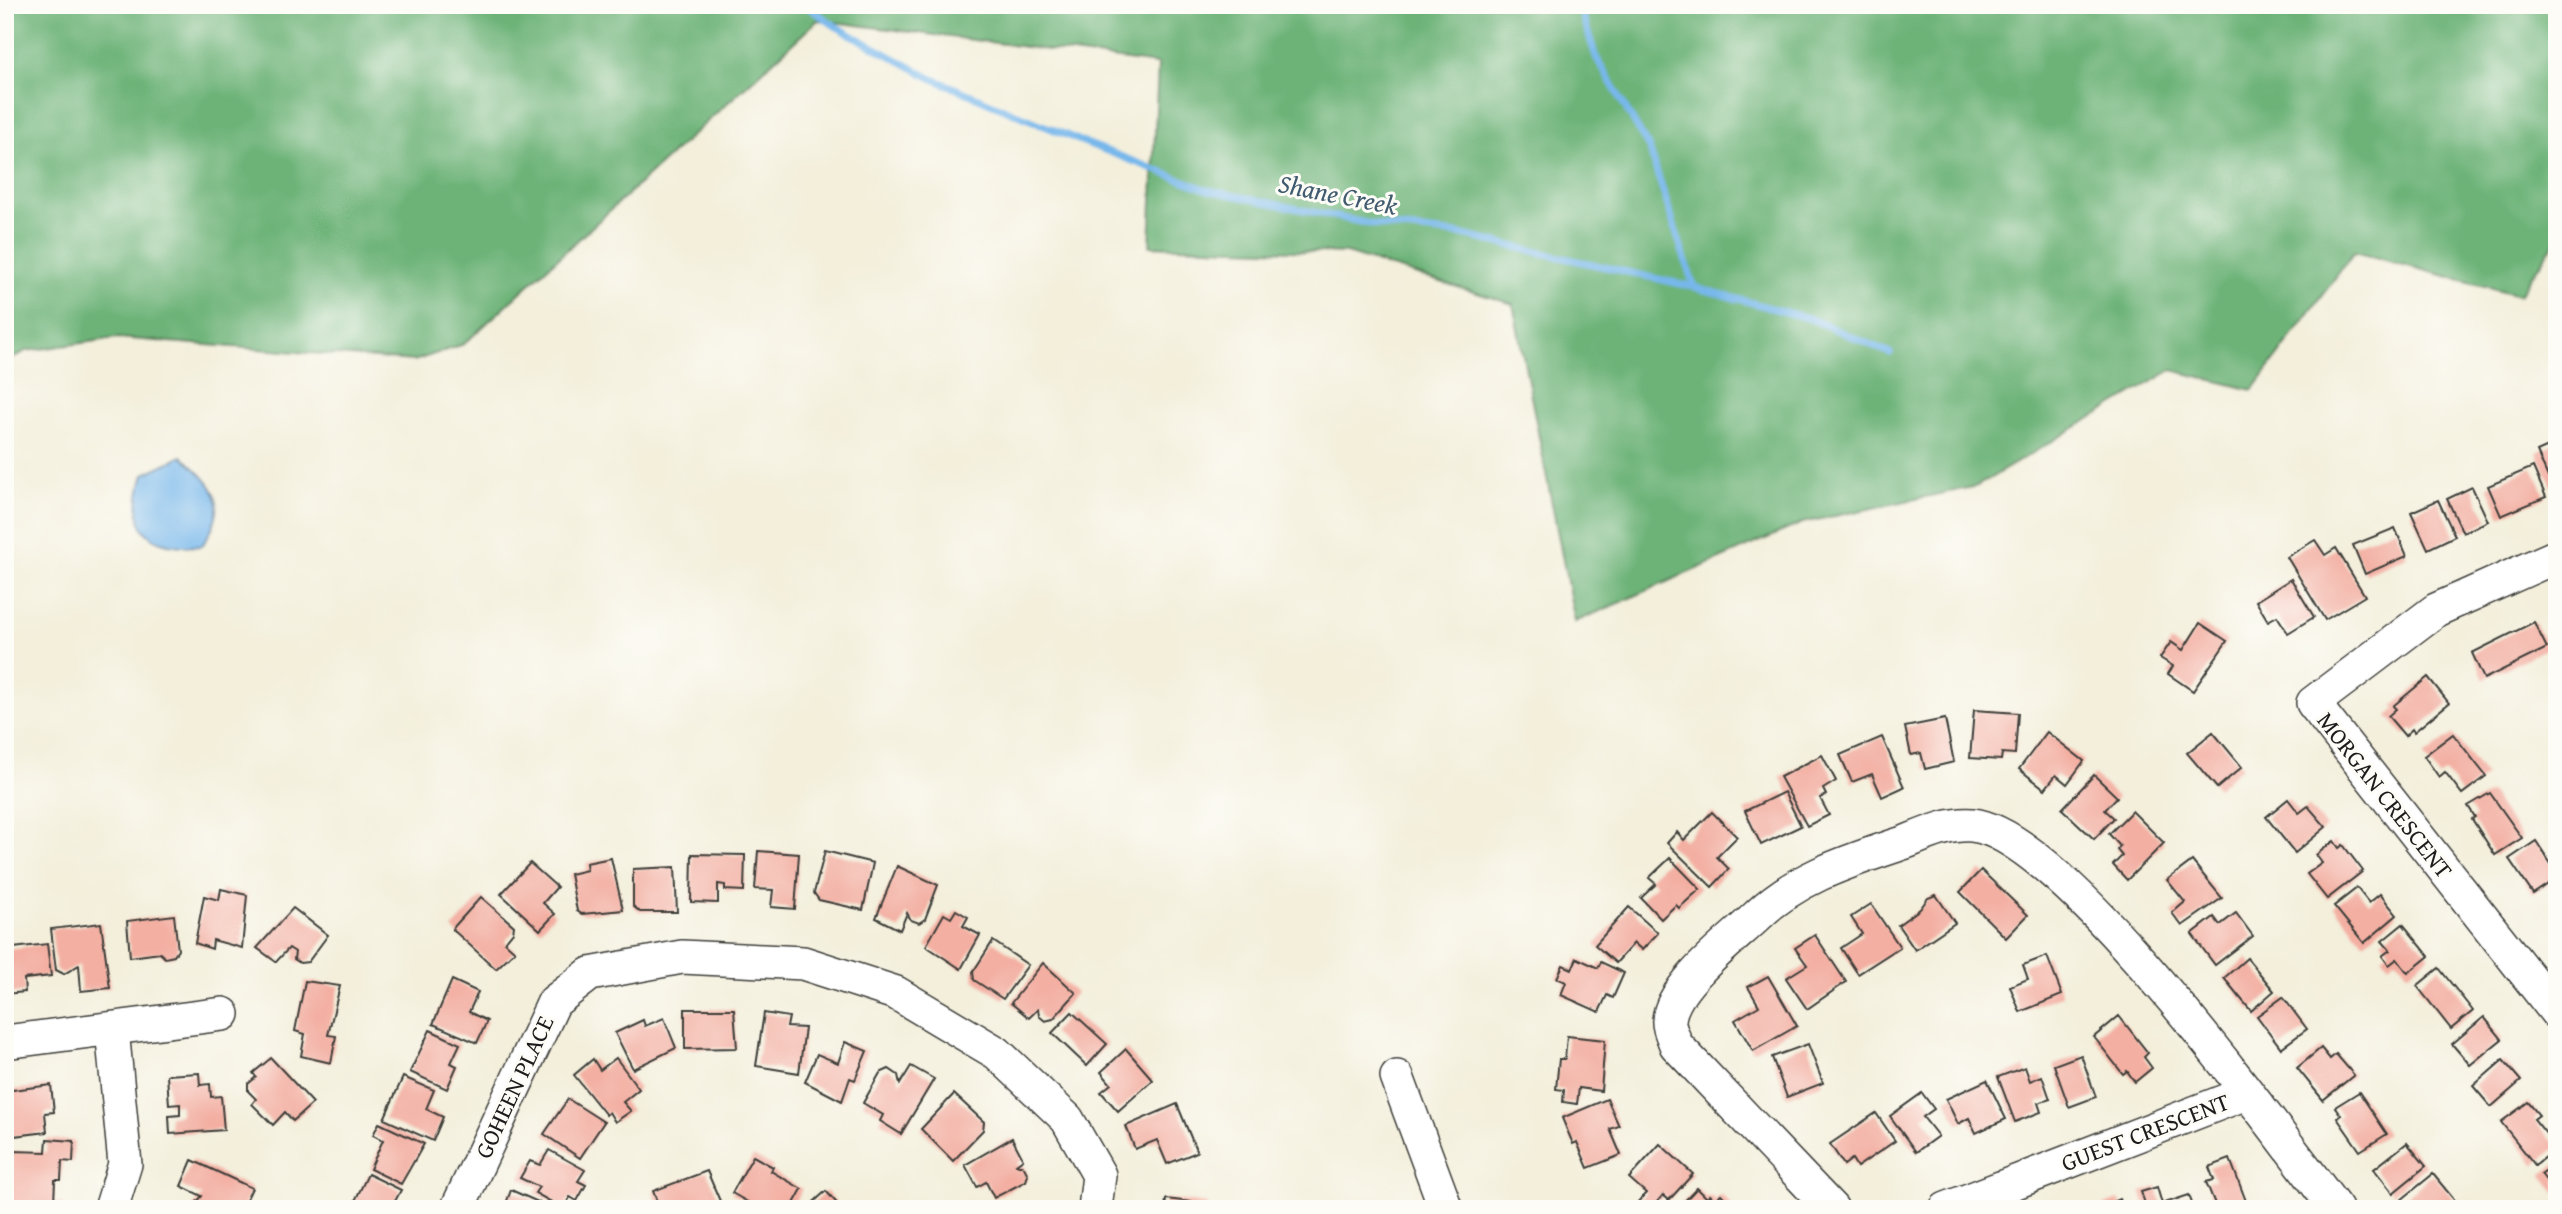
<svg xmlns="http://www.w3.org/2000/svg" width="2562" height="1214" viewBox="0 0 2562 1214" font-family="'Gentium Book Plus',serif">
<rect width="100%" height="100%" fill="#fdfcf7"/>
<filter id="ink" filterUnits="userSpaceOnUse"><feTurbulence type="fractalNoise" baseFrequency=".0143" numOctaves="2"/><feDisplacementMap in="SourceGraphic" scale="14" xChannelSelector="R" yChannelSelector="G"/><feConvolveMatrix kernelMatrix="1 2 1 2 8 2 1 2 1" color-interpolation-filters="sRGB"/></filter>
<filter id="wash" filterUnits="userSpaceOnUse"><feTurbulence type="fractalNoise" baseFrequency=".00686" numOctaves="4" result="noise"/><feDisplacementMap in="SourceGraphic" scale="28" xChannelSelector="R" yChannelSelector="G"/><feGaussianBlur stdDeviation="1.57" result="paint"/><feColorMatrix in="noise" values="0 0 0 0 0 0 0 0 0 0 0 0 0 0 0 0 0 1.4 0 .05"/><feComposite in="paint" operator="in"/></filter>
<g filter="url(#wash)">
<rect width="100%" height="100%" fill="#f3efdb"/>
<polygon fill="#6db378" stroke="#44684a" stroke-width="2" points="5,5 2557,5 2557,239 2519,295 2354,252 2253,390 2172,370 1977,486 1802,523 1575,622 1513,304 1346,253 1150,246 1158,64 818,20 464,344 414,361 117,338 26,351 5,363"/>
<path fill="#77b7eb" stroke="#4a6a84" stroke-width="2" d="M182,456C216,488 231,501 202,546C146,549 127,530 144,474Z"/>
<g fill="none" stroke-linecap="round" stroke-linejoin="round">
<g stroke="#77b7eb" stroke-width="7">
<polyline points="805,5 837,27 931,78 1078,140 1208,190 1375,225 1458,234 1694,287 1811,319 1890,353"/>
<polyline points="1579,5 1596,57 1649,148 1694,287"/>
</g>
</g>
<g id="blocks">
<g fill="#f3afa2">
<polygon points="2557,443 2557,490 2554,491 2537,452"/>
<polygon points="2533,467 2546,497 2501,516 2488,486"/>
<polygon points="2472,487 2488,521 2463,533 2447,499"/>
<polygon points="2438,500 2455,536 2428,549 2411,512"/>
<polygon points="2395,528 2407,556 2365,574 2353,545"/>
<polygon points="2315,540 2325,555 2336,548 2365,596 2325,620 2287,557"/>
<polygon points="2291,579 2314,617 2288,633 2277,616 2268,621 2256,601"/>
<polygon points="2534,622 2547,648 2484,679 2472,653"/>
<polygon points="2200,623 2227,641 2193,691 2168,674 2173,666 2160,658 2171,642 2183,650"/>
<polygon points="2428,677 2449,703 2414,732 2412,729 2405,736 2388,716 2396,709 2393,706"/>
<polygon points="1974,710 2018,713 2015,754 2002,753 2001,760 1970,758"/>
<polygon points="1945,719 1954,762 1925,769 1921,753 1911,755 1905,727"/>
<polygon points="2047,732 2084,761 2067,784 2056,775 2045,789 2019,769"/>
<polygon points="2213,732 2242,767 2217,788 2187,753"/>
<polygon points="2453,734 2486,776 2462,794 2445,772 2439,777 2424,756"/>
<polygon points="1882,737 1904,787 1882,797 1872,774 1852,782 1840,755"/>
<polygon points="1822,755 1836,781 1823,789 1826,795 1820,798 1829,815 1807,826 1780,777"/>
<polygon points="2094,775 2117,797 2105,810 2114,818 2094,839 2062,809"/>
<polygon points="1784,792 1801,826 1761,845 1745,811"/>
<polygon points="2490,793 2522,838 2495,855 2472,819 2475,817 2468,806"/>
<polygon points="2288,799 2299,813 2308,806 2326,827 2295,853 2266,817"/>
<polygon points="2132,811 2164,843 2127,880 2113,865 2122,856 2117,850 2120,846 2109,834"/>
<polygon points="1712,812 1737,837 1717,857 1729,869 1712,887 1667,843 1677,832 1684,840"/>
<polygon points="2334,841 2339,848 2343,845 2363,871 2327,899 2307,874 2322,863 2316,855"/>
<polygon points="2536,841 2557,873 2557,878 2533,894 2509,859"/>
<polygon points="758,851 799,854 795,909 771,907 773,890 755,889"/>
<polygon points="825,851 873,863 863,910 819,900 814,893"/>
<polygon points="692,854 745,855 744,891 725,890 725,885 718,884 718,903 691,902"/>
<polygon points="611,858 623,910 582,914 577,911 570,874 587,870 586,863"/>
<polygon points="1670,858 1700,889 1679,908 1676,905 1661,919 1641,898 1656,884 1649,878"/>
<polygon points="2192,861 2222,898 2182,926 2172,913 2185,902 2167,880"/>
<polygon points="530,863 557,887 543,903 555,914 540,930 501,894"/>
<polygon points="897,866 938,885 925,919 919,923 911,920 907,913 900,930 876,918"/>
<polygon points="675,867 677,912 640,912 633,906 633,869"/>
<polygon points="1981,870 2028,915 2006,938 1960,892"/>
<polygon points="2357,888 2369,903 2380,894 2397,915 2364,943 2334,906"/>
<polygon points="221,889 247,895 242,948 213,940 212,949 195,943 204,896 219,900"/>
<polygon points="1936,895 1955,923 1915,950 1898,925 1920,909 1928,898"/>
<polygon points="481,897 514,926 513,932 505,942 515,951 496,969 452,929"/>
<polygon points="1871,904 1900,947 1858,974 1841,948 1862,934 1851,917"/>
<polygon points="1629,907 1658,933 1642,950 1634,943 1616,963 1595,945"/>
<polygon points="293,908 328,935 308,962 300,963 294,959 295,952 289,948 276,962 257,948"/>
<polygon points="956,910 968,917 963,926 980,935 961,969 926,946 944,914 951,918"/>
<polygon points="2236,913 2253,936 2215,965 2192,934 2214,917 2220,925"/>
<polygon points="174,915 178,950 174,956 165,958 160,953 130,957 127,921"/>
<polygon points="101,923 110,988 81,991 79,965 64,974 56,970 51,929"/>
<polygon points="2403,924 2429,956 2408,973 2397,959 2389,965 2382,956 2390,950 2382,941"/>
<polygon points="1815,935 1846,982 1807,1009 1786,978 1807,965 1795,948"/>
<polygon points="993,941 1028,965 1003,999 974,980 973,972"/>
<polygon points="47,944 51,976 24,979 25,992 5,994 5,949"/>
<polygon points="2047,956 2062,995 2020,1012 2010,986 2028,979 2023,965"/>
<polygon points="1577,958 1598,968 1601,962 1624,973 1613,998 1607,995 1599,1012 1561,995 1566,982 1557,978 1563,965 1572,969"/>
<polygon points="2247,958 2274,991 2251,1011 2224,978"/>
<polygon points="1043,963 1076,993 1053,1019 1045,1021 1039,1016 1038,1009 1029,1018 1011,1003"/>
<polygon points="2439,968 2473,1011 2451,1029 2417,986"/>
<polygon points="1768,976 1797,1026 1753,1051 1735,1020 1759,1006 1748,987"/>
<polygon points="452,980 478,992 469,1012 487,1021 477,1043 433,1024"/>
<polygon points="305,981 340,986 328,1035 336,1036 331,1063 301,1056 305,1034 295,1031"/>
<polygon points="2283,997 2307,1029 2281,1048 2257,1016"/>
<polygon points="685,1009 734,1009 737,1048 685,1049"/>
<polygon points="1072,1012 1107,1044 1087,1066 1052,1033"/>
<polygon points="764,1013 789,1017 787,1027 805,1028 799,1073 756,1066"/>
<polygon points="2119,1016 2148,1053 2144,1057 2152,1068 2135,1082 2127,1071 2123,1074 2094,1037"/>
<polygon points="2484,1017 2502,1039 2470,1065 2452,1044"/>
<polygon points="664,1018 676,1048 633,1069 615,1033 643,1020 645,1026"/>
<polygon points="430,1030 460,1044 451,1063 457,1066 447,1089 410,1072"/>
<polygon points="1567,1036 1605,1040 1601,1091 1579,1088 1577,1104 1563,1102 1564,1090 1556,1089 1559,1059 1565,1059"/>
<polygon points="845,1042 867,1051 855,1080 850,1078 842,1101 805,1082 817,1054 838,1063"/>
<polygon points="1808,1044 1823,1083 1787,1097 1772,1057"/>
<polygon points="2321,1048 2330,1059 2336,1054 2354,1075 2323,1100 2297,1068"/>
<polygon points="1126,1049 1153,1080 1118,1111 1101,1092 1111,1084 1101,1072"/>
<polygon points="2081,1055 2096,1097 2069,1107 2054,1065"/>
<polygon points="271,1058 313,1103 293,1121 285,1112 273,1125 252,1104 256,1099 248,1091 248,1084 256,1077 253,1073"/>
<polygon points="616,1058 639,1089 623,1102 631,1111 615,1122 609,1112 606,1115 574,1075 593,1059 600,1070"/>
<polygon points="2503,1060 2521,1081 2491,1107 2473,1086"/>
<polygon points="911,1066 934,1079 901,1134 880,1121 883,1115 863,1103 880,1073 889,1069 898,1075 900,1084"/>
<polygon points="2025,1067 2030,1081 2042,1076 2050,1099 2038,1103 2041,1112 2015,1122 1998,1077"/>
<polygon points="199,1073 200,1085 210,1084 211,1097 221,1096 224,1130 170,1134 169,1116 180,1115 180,1104 169,1105 167,1075"/>
<polygon points="403,1077 434,1090 426,1109 443,1117 433,1141 384,1119"/>
<polygon points="1987,1080 2006,1119 1976,1133 1969,1118 1958,1124 1946,1099"/>
<polygon points="51,1085 54,1112 45,1113 47,1132 5,1137 5,1091"/>
<polygon points="2359,1092 2387,1134 2360,1151 2337,1118 2341,1115 2335,1107"/>
<polygon points="1922,1093 1934,1109 1923,1117 1938,1136 1916,1152 1890,1116"/>
<polygon points="954,1094 984,1122 983,1130 953,1161 921,1129"/>
<polygon points="568,1099 604,1122 580,1158 544,1134"/>
<polygon points="1607,1099 1619,1126 1610,1129 1621,1155 1588,1168 1577,1142 1573,1144 1562,1118"/>
<polygon points="2528,1102 2539,1115 2534,1119 2557,1147 2535,1165 2501,1122"/>
<polygon points="1177,1104 1197,1152 1167,1164 1157,1140 1135,1149 1126,1126"/>
<polygon points="1876,1113 1895,1141 1857,1167 1852,1159 1844,1165 1830,1144"/>
<polygon points="379,1123 424,1144 401,1184 370,1169 383,1140 373,1135"/>
<polygon points="1012,1138 1023,1159 1016,1164 1024,1167 1028,1175 1026,1181 994,1198 986,1182 977,1187 965,1165"/>
<polygon points="47,1139 74,1141 73,1162 62,1161 61,1180 55,1180 54,1203 64,1204 63,1209 6,1205 13,1151 46,1152"/>
<polygon points="2407,1143 2426,1166 2393,1193 2374,1169"/>
<polygon points="1660,1144 1693,1174 1669,1200 1663,1195 1651,1209 1638,1209 1634,1206 1646,1193 1629,1178"/>
<polygon points="549,1150 585,1170 578,1181 586,1185 577,1201 570,1197 564,1209 535,1193 539,1187 520,1178 530,1161 540,1165"/>
<polygon points="753,1156 773,1167 771,1171 802,1189 791,1209 760,1209 732,1193"/>
<polygon points="2230,1159 2249,1209 2217,1209 2206,1182 2214,1180 2209,1167"/>
<polygon points="192,1160 252,1188 242,1209 191,1209 202,1196 181,1186"/>
<polygon points="2557,1162 2557,1194 2541,1174"/>
<polygon points="707,1171 723,1208 660,1209 653,1191"/>
<polygon points="368,1174 401,1190 394,1203 405,1209 351,1209"/>
<polygon points="2433,1174 2456,1202 2449,1209 2409,1209 2401,1200"/>
<polygon points="2157,1187 2162,1204 2189,1195 2194,1209 2147,1209 2141,1192"/>
<polygon points="1697,1188 1707,1198 1710,1195 1715,1200 1721,1194 1735,1209 1677,1209"/>
<polygon points="511,1190 554,1209 504,1209"/>
<polygon points="826,1191 842,1209 806,1209"/>
<polygon points="1166,1199 1207,1204 1207,1209 1165,1209"/>
<polygon points="2119,1199 2123,1209 2096,1209"/>
</g>
</g>
</g>
<g filter="url(#ink)">
<use href="#blocks" fill-opacity="0" stroke="#3c3c39" stroke-width="2"/>
<g fill="none" stroke-linecap="round" stroke-linejoin="round">
<g stroke="#3c3c39" stroke-width="36">
<g id="minor">
<polyline points="2557,556 2436,610 2313,703 2557,1013"/>
<polyline points="5,1042 223,1014"/>
<polyline points="1397,1077 1446,1209"/>
<polyline points="111,1209 125,1164 112,1029"/>
<polyline points="457,1209 554,1002 590,974 682,957 803,963 896,993 997,1053 1067,1119 1099,1175 1095,1209"/>
<path d="M1832,1209L1676,1045C1674,1038 1668,1027 1669,1020C1672,985 1731,941 1756,917C1797,876 1853,860 1906,842C1926,834 1950,823 1972,825C2063,833 2275,1130 2336,1209"/>
<polyline points="1946,1209 2246,1093"/>
</g>
</g>
<use href="#minor" stroke="#fff" stroke-width="33"/>
</g>
</g>
<g text-anchor="middle" dominant-baseline="central" stroke-width="6" stroke-linejoin="round" paint-order="stroke">
<g font-size="24" fill="#1c1c1c" stroke="#fdfcf7">
<text transform="translate(2385 795) rotate(52)">MORGAN CRESCENT</text>
<text transform="translate(514 1087) rotate(-65)">GOHEEN PLACE</text>
<text transform="translate(2145 1132) rotate(-21)">GUEST CRESCENT</text>
</g>
<g font-size="26" font-style="italic" fill="#405a6f" stroke="#fdfcf7">
<text transform="translate(1338 194) rotate(11)">Shane Creek</text>
</g>
</g>
<rect width="2562" height="1214" fill="none" stroke="#fdfcf7" stroke-width="28"/>
</svg>
